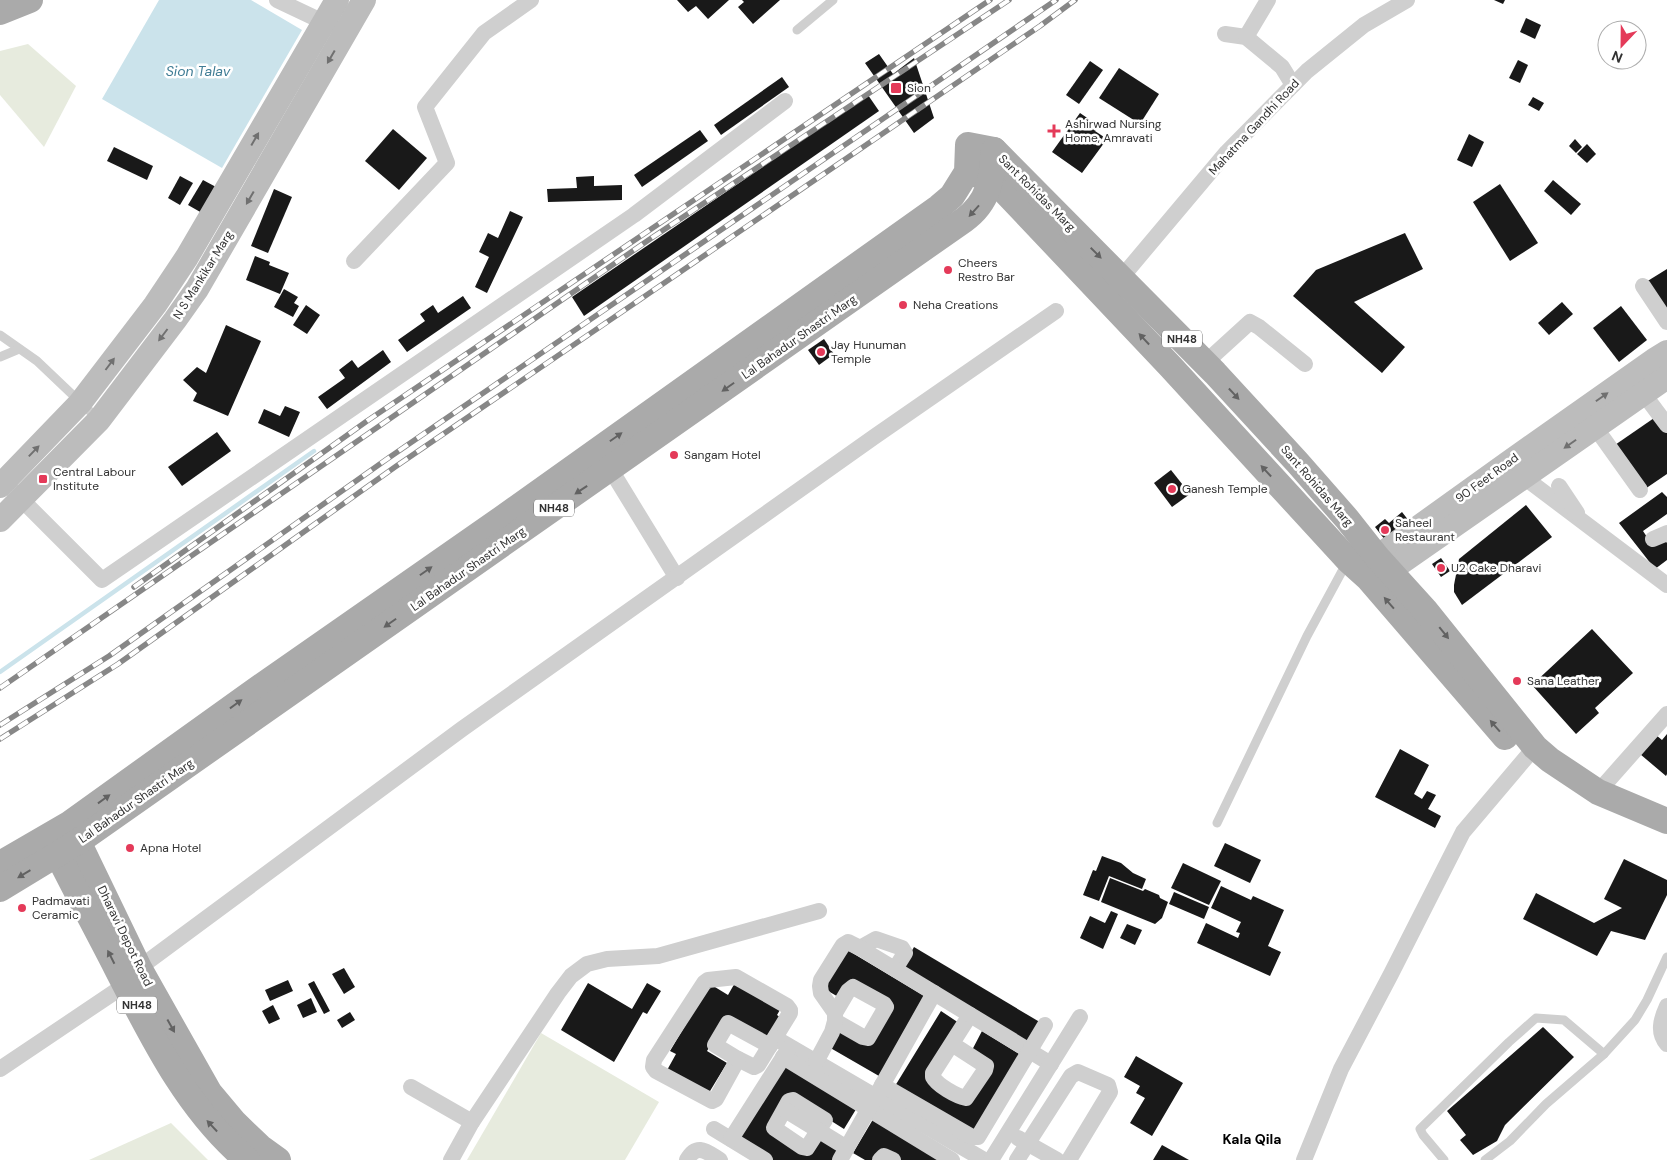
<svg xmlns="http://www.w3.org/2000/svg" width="1667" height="1160" viewBox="0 0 1667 1160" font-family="'DM Sans',sans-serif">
<rect width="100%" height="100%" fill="#fff"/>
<g fill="#e7ebde">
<polygon points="28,44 76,86 44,147 0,95 0,51"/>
<polygon points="541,1033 659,1102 625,1160 467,1160"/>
<polygon points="171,1123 208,1160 89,1160"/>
</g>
<polygon fill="#cbe3eb" points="159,0 251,0 302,30 222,168 102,99"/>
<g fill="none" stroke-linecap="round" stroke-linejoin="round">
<polyline stroke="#cbe3eb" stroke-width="4.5" points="0,672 314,451"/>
</g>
<g fill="#191919">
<polygon points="677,0 729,0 708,19 696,6 688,12"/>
<polygon points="742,0 780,0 753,24 738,7 744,2"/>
<polygon points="1494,0 1505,0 1503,4"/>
<polygon points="1526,18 1541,25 1535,39 1520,32"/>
<polygon points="879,54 893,74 914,58 934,118 914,133 865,63"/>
<polygon points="1518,60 1528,65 1520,83 1509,78"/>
<polygon points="1090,61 1103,70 1079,104 1066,95"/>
<polygon points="1119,68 1159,94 1140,124 1099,98"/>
<polygon points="782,77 789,87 721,135 714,125"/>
<polygon points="868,95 879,111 584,316 572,297"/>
<polygon points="1533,97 1544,103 1539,111 1528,105"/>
<polygon points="1080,113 1099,126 1095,131 1107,139 1082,173 1052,152"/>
<polygon points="393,129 427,158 399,190 365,161"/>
<polygon points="700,130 708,141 642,187 634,175"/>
<polygon points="1469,134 1484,142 1472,167 1457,160"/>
<polygon points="1575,139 1582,147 1576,153 1569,146"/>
<polygon points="1587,144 1596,154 1587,163 1577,154"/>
<polygon points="114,147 153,166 147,180 107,161"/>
<polygon points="180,176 193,183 180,205 168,198"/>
<polygon points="594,176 594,186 622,185 622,200 548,202 547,189 577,188 576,177"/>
<polygon points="203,180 216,187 202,213 188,205"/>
<polygon points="1553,180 1581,204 1571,215 1544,191"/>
<polygon points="1500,184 1538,243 1510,261 1473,202"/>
<polygon points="274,189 292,197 268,253 251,246"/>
<polygon points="510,211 523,217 487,293 475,287 489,257 479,252 488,233 498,238"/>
<polygon points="1405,233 1423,269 1354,302 1405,347 1382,373 1293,296 1316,270"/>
<polygon points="255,256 270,262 269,265 289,273 280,294 246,280"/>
<polygon points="1667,269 1667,314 1646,282"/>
<polygon points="284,289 298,297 294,303 299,306 293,317 274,307"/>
<polygon points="463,296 471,308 407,352 398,340 425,321 420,314 433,305 438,313"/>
<polygon points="1562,302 1573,314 1549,335 1538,323"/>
<polygon points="306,305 320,315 307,334 293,325"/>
<polygon points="1621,306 1647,340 1619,362 1593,328"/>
<polygon points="226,325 261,341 228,416 193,401 197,393 183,380 197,367 206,373"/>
<polygon points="824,339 834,354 819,365 808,350"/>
<polygon points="383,350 391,362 327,409 318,397 345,378 339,370 352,360 358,368"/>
<polygon points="285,406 300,412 289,437 258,423 264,409 280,416"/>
<polygon points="1657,416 1667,430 1667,474 1642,491 1612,447"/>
<polygon points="217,432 231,451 182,486 168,467"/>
<polygon points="1171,470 1190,494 1172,507 1154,483"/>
<polygon points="1662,492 1667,497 1667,514 1643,531 1653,546 1664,539 1667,543 1667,560 1655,569 1619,523"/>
<polygon points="1526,505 1552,537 1462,605 1454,592 1454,585 1459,559"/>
<polygon points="1402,512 1409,521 1385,540 1375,527 1385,519 1389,523"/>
<polygon points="1441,558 1450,571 1441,577 1432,564"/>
<polygon points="1592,629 1633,673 1595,708 1599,713 1576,734 1532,685"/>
<polygon points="1667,734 1667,774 1666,776 1640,754 1656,735 1662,740"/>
<polygon points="1400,749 1429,765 1414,794 1422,799 1427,791 1436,795 1428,809 1441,816 1435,828 1375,797"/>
<polygon points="1225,843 1261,860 1250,883 1214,866"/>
<polygon points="1102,856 1121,863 1133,873 1146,879 1142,889 1109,876 1099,901 1083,895 1093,870 1096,871"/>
<polygon points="1624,859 1667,880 1667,895 1645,940 1611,931 1597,956 1523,919 1536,893 1594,923 1622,908 1604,899"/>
<polygon points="1183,863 1221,881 1209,905 1171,888"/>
<polygon points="1110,878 1143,891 1145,889 1159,895 1160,898 1168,902 1162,918 1155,924 1101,902"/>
<polygon points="1221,886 1251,900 1253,896 1284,910 1268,946 1281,952 1270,976 1197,943 1206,923 1238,938 1240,933 1236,932 1241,922 1211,908"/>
<polygon points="1174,892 1209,907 1204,919 1169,904"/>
<polygon points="1111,911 1118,914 1103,949 1080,938 1090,916 1105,923"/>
<polygon points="1127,924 1142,930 1135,945 1120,938"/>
<polygon points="914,947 1043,1024 1031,1046 902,968"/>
<polygon points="844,948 926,997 879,1076 827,1046 838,1027 868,1045 889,1006 851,984 842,999 821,987"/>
<polygon points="344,968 355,987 344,994 332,974"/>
<polygon points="288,980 293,991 270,1001 265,990"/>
<polygon points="314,981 330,1011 324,1014 308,984"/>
<polygon points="736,981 781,1008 777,1015 781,1018 767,1042 727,1018 707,1051 727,1063 707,1096 666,1072 676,1054 670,1051 710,984 728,995"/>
<polygon points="588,983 632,1009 647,983 661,991 647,1014 643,1012 614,1062 561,1030"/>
<polygon points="311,998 317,1012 303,1018 297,1005"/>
<polygon points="273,1005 280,1019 269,1024 262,1011"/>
<polygon points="941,1011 962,1025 927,1079 966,1102 990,1066 970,1054 982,1031 1024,1057 975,1135 895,1086"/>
<polygon points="350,1012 355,1020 342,1028 337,1020"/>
<polygon points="1543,1027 1574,1057 1505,1125 1497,1141 1473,1155 1460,1140 1466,1135 1447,1111"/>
<polygon points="1136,1056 1183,1083 1152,1136 1130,1123 1145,1098 1136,1093 1140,1086 1124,1077"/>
<polygon points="785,1060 858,1106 844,1129 790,1095 768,1130 806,1154 817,1136 840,1150 833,1160 773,1160 737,1138"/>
<polygon points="875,1116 948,1160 865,1160 853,1153"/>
<polygon points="1162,1145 1189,1160 1153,1160"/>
</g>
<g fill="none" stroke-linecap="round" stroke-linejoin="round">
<g stroke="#cfcfcf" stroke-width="9">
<polyline points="797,30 833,0"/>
<polyline points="0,335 37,361 98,419"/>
<polyline points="0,357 19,349"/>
<polyline points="1217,823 1307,636 1347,562"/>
<polyline points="1444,1160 1423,1135 1420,1129 1509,1042 1536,1018 1564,1020 1604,1054"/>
<polyline points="1485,1160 1510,1141 1546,1104 1604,1054 1635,1020 1647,1000 1667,957"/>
</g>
<g stroke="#cfcfcf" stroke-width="16">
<polyline points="277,0 334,27"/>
<polyline points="1225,34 1246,37 1282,67 1293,85"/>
<polyline points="1246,37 1268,0"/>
<polyline points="354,261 447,163 425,107 484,33 531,0"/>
<polyline points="1121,278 1227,152 1307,71 1364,25 1407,0"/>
<polyline points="1643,286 1667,322"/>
<polyline points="1205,363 1250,322 1259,327 1305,364"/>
<polyline points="1643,393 1667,425"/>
<polyline points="1595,427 1640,490"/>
<polyline points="611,470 677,578"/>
<polyline points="1517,472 1667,585"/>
<polyline points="1559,486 1577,513"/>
<polyline points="14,492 102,580 634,215 785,101"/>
<polyline points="1653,539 1667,533"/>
<polyline points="1598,792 1667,714"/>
<polyline points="860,948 876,939 902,948 905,953 895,969"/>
<polyline points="139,968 462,729 874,437 1056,311"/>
<polygon points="736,977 787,1006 790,1010 790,1013 758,1065 754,1067 738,1059 716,1099 712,1101 656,1071 653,1067 654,1060 704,983 708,980"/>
<path d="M1667,1006C1661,1019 1657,1033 1667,1044"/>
<polyline points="835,1013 848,991 853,987 884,1004 886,1007 868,1038 863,1037 835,1021"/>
<polyline points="775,1038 984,1160"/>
<path d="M952,1044L986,1066L985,1070L966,1098C956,1096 937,1085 933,1077V1073L970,1015"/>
<polyline points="783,1057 952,1160"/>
<polyline points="738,1059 715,1045 728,1023 770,1046"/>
<polyline points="816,1062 832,1032 835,1021 835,1013 821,993 820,986 821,980 843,945 848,942 860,948 1051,1064"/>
<polyline points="0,1069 125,985"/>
<polyline points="882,1085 972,1137 978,1137 1045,1025"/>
<polyline points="411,1087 472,1122"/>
<polygon points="793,1100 825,1120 807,1148 802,1147 774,1128 789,1101"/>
<polyline points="785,1110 847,1148"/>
<polyline points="714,1129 765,1160"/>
<polyline points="1018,1138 1057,1160"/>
<polyline points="731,1139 789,1048"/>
<polyline points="451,1160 472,1122 558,993 571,976 587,964 607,959 658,956 819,911"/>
<path d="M687,1160C697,1142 707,1152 720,1160"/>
<polyline points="840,1160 934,993"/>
<polyline points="880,1160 884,1156 893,1160"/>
<polyline points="991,1160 1080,1017"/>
<polyline points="1017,1160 1071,1076 1078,1072 1108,1085 1110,1092 1069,1160"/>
<polyline points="1304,1160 1341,1069 1391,974 1463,832 1535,747"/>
</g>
<g stroke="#bcbcbc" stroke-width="24">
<polyline points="0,486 80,403 155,305 187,257 337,0"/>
<polyline points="0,520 99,420 175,320 197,289 364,0"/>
<polyline points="1370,574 1377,557 1508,463 1654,360 1667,352"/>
<polyline points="1371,577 1389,571 1667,377"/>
</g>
<g stroke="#aaa" stroke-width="26">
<polyline points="0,12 30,0"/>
<polyline points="978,175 992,178 1170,366 1348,560 1368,578 1505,737"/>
<polyline points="71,827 139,968 209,1092 235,1123 260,1147 278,1160"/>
<path d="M50,839C71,882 94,924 116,967C151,1035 187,1110 247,1160"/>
<polyline points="0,864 69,824 253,692 497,522 939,207 952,196 967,172 968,145 994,150 1215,373 1297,462 1347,519 1377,557 1425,610 1535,747 1550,760 1598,792 1667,821"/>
<path d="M0,889L79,841L964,220C989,202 992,179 994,150"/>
</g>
<g stroke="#878787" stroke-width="5.5">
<g id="rail">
<polyline points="134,587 367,421 990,0"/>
<polyline points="0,688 650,239 1009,0"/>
<polyline points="0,725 109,656 387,459 1056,0"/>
<polyline points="0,739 118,664 395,467 1040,26 1075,0"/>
</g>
</g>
<use href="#rail" stroke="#fff" stroke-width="4" stroke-dasharray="11" stroke-linecap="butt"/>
</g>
<defs><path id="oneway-solid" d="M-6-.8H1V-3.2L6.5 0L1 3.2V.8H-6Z" transform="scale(1.25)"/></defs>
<g fill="#707070">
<use href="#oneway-solid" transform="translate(331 57) rotate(120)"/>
<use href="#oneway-solid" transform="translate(255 139) rotate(-60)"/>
<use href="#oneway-solid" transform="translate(250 198) rotate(120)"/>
<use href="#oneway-solid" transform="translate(163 335) rotate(127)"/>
<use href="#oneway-solid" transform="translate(110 364) rotate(-53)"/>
<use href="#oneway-solid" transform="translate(1602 397) rotate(-35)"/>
<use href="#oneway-solid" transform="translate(1570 444) rotate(145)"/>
<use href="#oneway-solid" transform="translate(34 451) rotate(-46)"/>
</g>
<g fill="#626262">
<use href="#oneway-solid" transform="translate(974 211) rotate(132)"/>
<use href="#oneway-solid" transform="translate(1096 253) rotate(45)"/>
<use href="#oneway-solid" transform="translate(1144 339) rotate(-133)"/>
<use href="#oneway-solid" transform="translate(728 387) rotate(145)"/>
<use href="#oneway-solid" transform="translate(1234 394) rotate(47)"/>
<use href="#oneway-solid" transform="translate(616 437) rotate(-35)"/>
<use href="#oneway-solid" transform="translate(1266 471) rotate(-133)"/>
<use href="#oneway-solid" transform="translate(581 490) rotate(146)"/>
<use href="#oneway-solid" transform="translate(426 571) rotate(-35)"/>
<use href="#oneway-solid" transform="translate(1389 603) rotate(-131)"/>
<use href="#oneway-solid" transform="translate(390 623) rotate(145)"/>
<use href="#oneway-solid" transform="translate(1444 633) rotate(51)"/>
<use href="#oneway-solid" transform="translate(236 704) rotate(-36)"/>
<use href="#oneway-solid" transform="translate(1495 726) rotate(-131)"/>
<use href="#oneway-solid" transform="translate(104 799) rotate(-36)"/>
<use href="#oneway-solid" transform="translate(24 874) rotate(149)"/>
<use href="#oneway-solid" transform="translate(111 957) rotate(-117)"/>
<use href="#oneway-solid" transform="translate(171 1026) rotate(61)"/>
<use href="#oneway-solid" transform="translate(212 1126) rotate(-133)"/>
</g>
<g fill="#e43a59" stroke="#fff" stroke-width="2">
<rect x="890" y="82" width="12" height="12" rx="2.5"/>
<path d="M1051.5 123.5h5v5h5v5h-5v5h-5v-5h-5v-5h5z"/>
<circle cx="948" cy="270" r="5"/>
<circle cx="903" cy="305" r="5"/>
<circle cx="821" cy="352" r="5"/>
<circle cx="674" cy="455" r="5"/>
<rect x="38" y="474" width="10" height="10" rx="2.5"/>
<circle cx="1172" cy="489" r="5"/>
<circle cx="1385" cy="530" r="5"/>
<circle cx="1441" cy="568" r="5"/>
<circle cx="1517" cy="681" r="5"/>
<circle cx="130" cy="848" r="5"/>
<circle cx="22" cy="908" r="5"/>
</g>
<g text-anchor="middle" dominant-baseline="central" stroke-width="5" stroke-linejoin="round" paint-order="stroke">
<g fill="#fff" stroke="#707070" stroke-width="1">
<rect x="1162" y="330.5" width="40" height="17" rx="4"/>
<rect x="534" y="499.5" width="40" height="17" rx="4"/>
<rect x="117" y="996.5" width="40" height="17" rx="4"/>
</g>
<g font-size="11" font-weight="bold" fill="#323232">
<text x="1182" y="339">NH48</text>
<text x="554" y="508">NH48</text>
<text x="137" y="1005">NH48</text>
</g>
<g font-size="12" fill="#323232" stroke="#fff" text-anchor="start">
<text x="907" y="88">Sion</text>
<text x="1065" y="124">Ashirwad Nursing<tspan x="1065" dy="14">Home, Amravati</tspan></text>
<text x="958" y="263">Cheers<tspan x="958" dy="14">Restro Bar</tspan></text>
<text x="913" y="305">Neha Creations</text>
<text x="831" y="345">Jay Hunuman<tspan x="831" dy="14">Temple</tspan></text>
<text x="684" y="455">Sangam Hotel</text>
<text x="53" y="472">Central Labour<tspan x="53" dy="14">Institute</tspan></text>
<text x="1182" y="489">Ganesh Temple</text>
<text x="1395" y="523">Saheel<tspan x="1395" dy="14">Restaurant</tspan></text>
<text x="1451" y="568">U2 Cake Dharavi</text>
<text x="1527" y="681">Sana Leather</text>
<text x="140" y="848">Apna Hotel</text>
<text x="32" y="901">Padmavati<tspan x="32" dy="14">Ceramic</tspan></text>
</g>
<g font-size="12" fill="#323232" stroke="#fff">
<text transform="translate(1254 127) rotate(-47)">Mahatma Gandhi Road</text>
<text transform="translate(1037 193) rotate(45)">Sant Rohidas Marg</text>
<text transform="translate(203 275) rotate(-58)">N S Mankikar Marg</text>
<text transform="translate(799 337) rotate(-35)">Lal Bahadur Shastri Marg</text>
<text transform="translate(1487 478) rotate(-36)">90 Feet Road</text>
<text transform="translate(1317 486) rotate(49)">Sant Rohidas Marg</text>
<text transform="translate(468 569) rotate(-35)">Lal Bahadur Shastri Marg</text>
<text transform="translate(136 801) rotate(-35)">Lal Bahadur Shastri Marg</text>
<text transform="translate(125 936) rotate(64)">Dharavi Depot Road</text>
</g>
<g font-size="14" font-style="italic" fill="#407d95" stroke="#fff">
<text x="198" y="71">Sion Talav</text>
</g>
<g font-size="14" font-weight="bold" fill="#000" stroke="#fff">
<text x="1252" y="1139">Kala Qila</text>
</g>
</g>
<g transform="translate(1622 45) rotate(202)"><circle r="24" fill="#ffffff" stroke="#adadad"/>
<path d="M0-4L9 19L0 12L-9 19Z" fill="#e43a59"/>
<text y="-8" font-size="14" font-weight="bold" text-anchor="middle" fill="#323232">N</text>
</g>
</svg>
